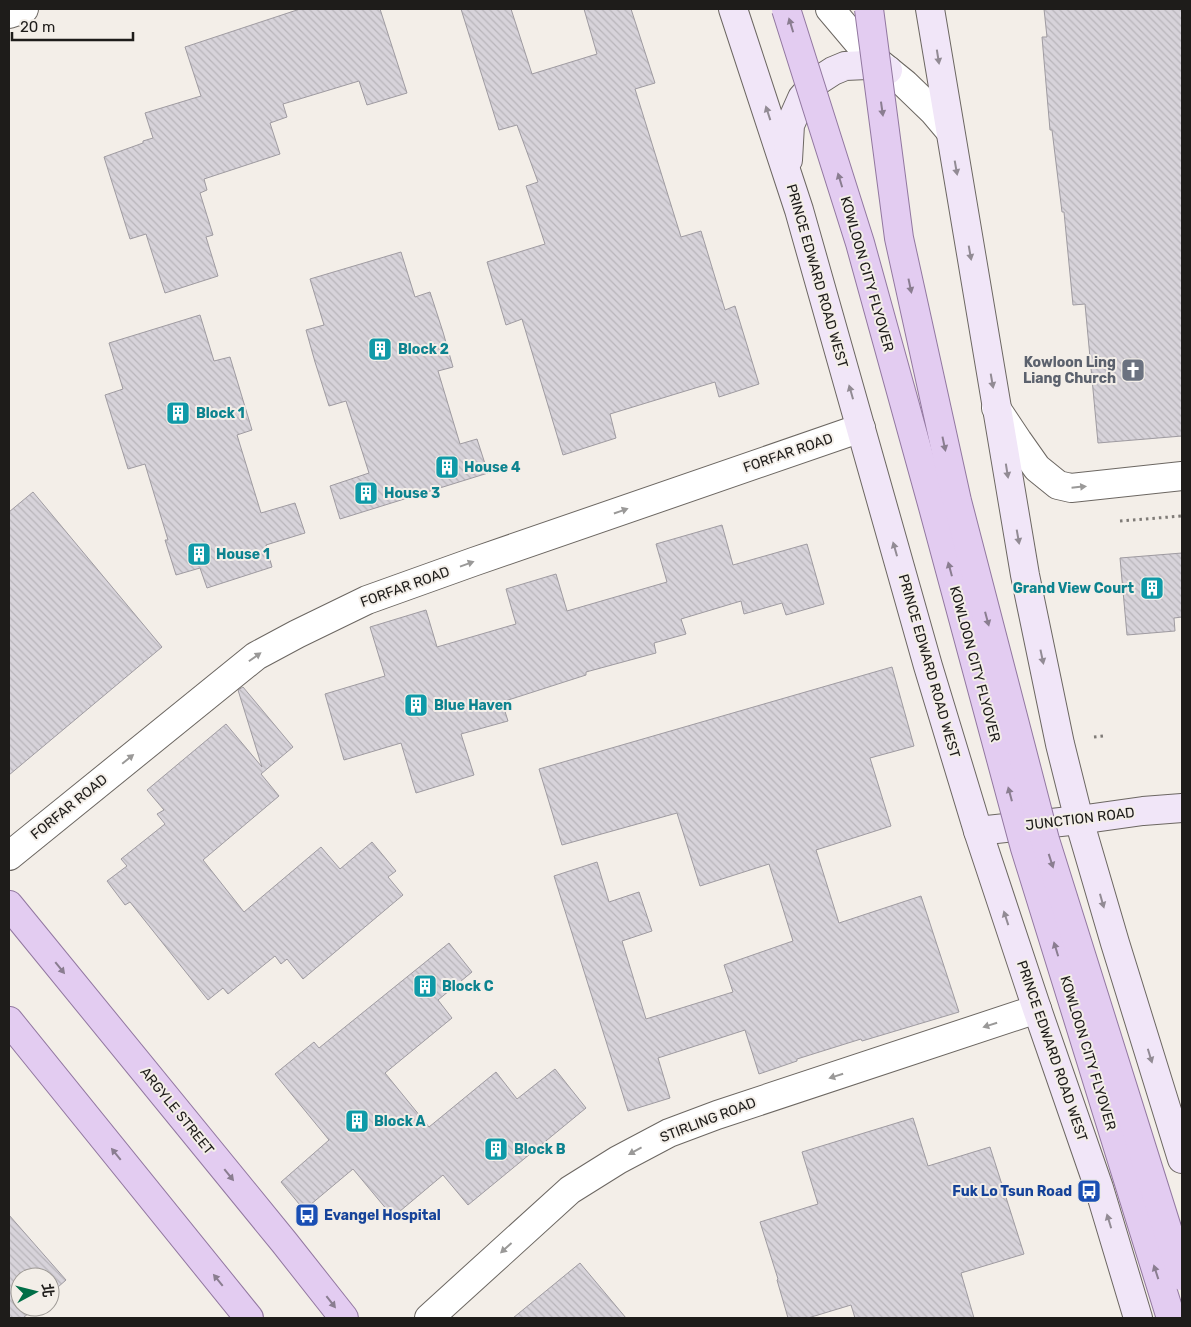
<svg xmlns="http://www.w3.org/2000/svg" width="1191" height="1327" viewBox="0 0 1191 1327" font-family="Rubik,'Noto Sans TC',sans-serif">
<defs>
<pattern id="building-back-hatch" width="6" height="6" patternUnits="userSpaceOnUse" patternTransform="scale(1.25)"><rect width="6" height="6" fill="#d7d3da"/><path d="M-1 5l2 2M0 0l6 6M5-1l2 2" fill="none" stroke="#b8b5ba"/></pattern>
</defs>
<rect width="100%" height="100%" fill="#f3eee8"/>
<g fill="url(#building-back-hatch)" stroke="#9f9ba1">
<polygon points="300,9 380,9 407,93 367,105 359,81 283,104 287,117 270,123 280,154 204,179 207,190 200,193 213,235 206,237 218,276 165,293 146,234 130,239 104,157 143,143 143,141 153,138 145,113 201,96 185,47"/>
<polygon points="461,9 511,9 532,74 597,54 584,9 631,9 655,83 635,89 681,237 701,231 725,310 735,306 759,384 719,397 715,382 610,414 616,438 563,455 522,319 506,325 487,262 545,244 526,186 538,182 517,125 499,130"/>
<polygon points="1044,9 1182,9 1182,436 1098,443 1085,304 1073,305 1064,212 1062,212 1052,130 1050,130 1042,37 1047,37"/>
<polygon points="401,252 415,297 430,292 443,332 453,367 438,371 460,444 477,439 488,473 340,519 330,486 369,473 346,401 329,406 315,362 306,330 324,325 310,279"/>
<polygon points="200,315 214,361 230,357 252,430 237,435 261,513 295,503 305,533 266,545 272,567 207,588 200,568 176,575 165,540 168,540 145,464 128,469 105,395 123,389 109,343"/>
<polygon points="33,492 162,647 9,775 9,512"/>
<polygon points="722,525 733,565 807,544 824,604 786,615 782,603 744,614 741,601 681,619 686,634 654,643 656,653 586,672 586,675 502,702 508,721 461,734 474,775 416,793 401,743 344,760 325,694 385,676 370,627 426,610 437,647 516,624 506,589 556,574 567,611 667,582 656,544"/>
<polygon points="1182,553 1182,617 1174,618 1175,631 1127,635 1120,558"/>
<polygon points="892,667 914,746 870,758 891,826 816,850 839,923 921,896 959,1012 862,1041 861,1039 797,1059 797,1061 759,1074 745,1030 658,1058 670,1098 628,1111 554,876 597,862 609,902 639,892 652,931 622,941 646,1019 733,992 724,965 793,941 769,864 700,886 677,813 562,845 539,769"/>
<polygon points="243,687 293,747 261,774 279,796 203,860 244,912 321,847 340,869 372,842 396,871 388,877 403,895 303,979 287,959 281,964 275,956 228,994 223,988 208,1000 130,902 125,905 107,881 127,866 121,859 165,824 157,814 164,810 147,790 226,724 262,767 238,690"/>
<polygon points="449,943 472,972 438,1000 452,1018 385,1073 429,1127 496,1072 517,1099 555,1069 586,1108 468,1205 443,1175 393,1217 353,1169 304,1210 281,1182 329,1140 275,1074 314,1042 319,1048"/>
<polygon points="913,1118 928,1166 990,1147 1024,1254 961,1273 974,1318 855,1318 851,1305 808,1318 788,1318 777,1280 778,1279 760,1222 818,1204 802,1152"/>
<polygon points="9,1215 66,1280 50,1294 50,1277 20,1277 20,1307 36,1307 23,1318 9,1318"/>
<polygon points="580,1263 626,1318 513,1318"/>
</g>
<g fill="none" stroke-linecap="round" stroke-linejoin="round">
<g stroke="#6c6762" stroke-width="30">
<g id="minor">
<polyline points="9,856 256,656 297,634 367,600 473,562 861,428"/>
<polyline points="429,1318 570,1190 618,1160 669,1133 717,1115 1037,1009"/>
</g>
</g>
<g stroke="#6c6762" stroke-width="30">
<g id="tertiary">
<polyline points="830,9 868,54 905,84 934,112 950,131"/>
<polyline points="9,14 24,9"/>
<polyline points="996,408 1018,441 1037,468 1058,485 1071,488 1182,476"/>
</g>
</g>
<g stroke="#6c6762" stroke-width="30">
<g id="secondary">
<polyline points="733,9 799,210 928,666 978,831 1037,1009 1099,1188 1138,1318"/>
<polyline points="930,9 1025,575 1060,744 1079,820 1115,943 1182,1159"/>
<polyline points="788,160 790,125 802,98 816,82 833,71 845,66 867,65 888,70"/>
<polyline points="978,831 1079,820 1143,811 1182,808"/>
</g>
</g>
<g stroke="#9278a0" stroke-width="30">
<g id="primary">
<polyline points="9,905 284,1242 344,1318"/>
<polyline points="9,1021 249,1318"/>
</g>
</g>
<g stroke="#7f7b77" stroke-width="3" stroke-dasharray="2.5 4" stroke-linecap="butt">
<polyline points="1120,521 1182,516"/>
<polyline points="1094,737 1103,736"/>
</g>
<use href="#minor" stroke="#fff" stroke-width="28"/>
<use href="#tertiary" stroke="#fff" stroke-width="28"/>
<use href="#secondary" stroke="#f1e6f8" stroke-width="28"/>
<use href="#primary" stroke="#e3ccf1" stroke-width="28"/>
<g stroke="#9278a0" stroke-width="30" stroke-linecap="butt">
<g id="primary-bridge">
<polyline points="786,9 860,243 933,507 1025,848 1171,1318"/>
<polyline points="869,9 899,238 957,501 1045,840 1182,1276"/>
</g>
</g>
<use href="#primary-bridge" stroke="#e3ccf1" stroke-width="28"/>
</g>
<defs><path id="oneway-solid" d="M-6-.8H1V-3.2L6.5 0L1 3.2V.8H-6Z" transform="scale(1.25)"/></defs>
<g fill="#8a7d90">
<use href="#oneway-solid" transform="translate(791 25) rotate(-107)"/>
<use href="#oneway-solid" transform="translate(882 109) rotate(82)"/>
<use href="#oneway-solid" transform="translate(840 180) rotate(-107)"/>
<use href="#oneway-solid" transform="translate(910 286) rotate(78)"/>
<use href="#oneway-solid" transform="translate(944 444) rotate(78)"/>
<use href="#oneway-solid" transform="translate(950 569) rotate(-105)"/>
<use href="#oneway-solid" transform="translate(987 619) rotate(75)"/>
<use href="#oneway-solid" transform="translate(1010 794) rotate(-105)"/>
<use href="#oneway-solid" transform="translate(1051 861) rotate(72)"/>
<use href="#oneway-solid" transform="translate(1056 949) rotate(-107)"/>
<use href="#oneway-solid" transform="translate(60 968) rotate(51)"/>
<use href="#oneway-solid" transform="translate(116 1154) rotate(-129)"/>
<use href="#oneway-solid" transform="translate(229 1175) rotate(51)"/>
<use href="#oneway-solid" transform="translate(1156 1272) rotate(-108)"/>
<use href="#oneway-solid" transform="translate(218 1280) rotate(-129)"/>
<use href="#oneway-solid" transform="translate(331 1302) rotate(52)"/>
</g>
<g fill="#928b94">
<use href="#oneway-solid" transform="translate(938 57) rotate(81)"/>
<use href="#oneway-solid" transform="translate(768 113) rotate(-108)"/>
<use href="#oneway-solid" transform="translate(956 168) rotate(80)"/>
<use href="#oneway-solid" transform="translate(970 253) rotate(80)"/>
<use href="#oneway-solid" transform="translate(992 381) rotate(80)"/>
<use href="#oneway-solid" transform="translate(851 392) rotate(-106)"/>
<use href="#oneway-solid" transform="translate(1007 471) rotate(81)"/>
<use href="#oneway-solid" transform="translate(1018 537) rotate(80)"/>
<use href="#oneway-solid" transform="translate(895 549) rotate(-106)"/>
<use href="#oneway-solid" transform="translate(1042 657) rotate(78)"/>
<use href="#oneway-solid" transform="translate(1102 901) rotate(74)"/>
<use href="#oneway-solid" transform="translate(1006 918) rotate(-108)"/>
<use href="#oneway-solid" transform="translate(1150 1056) rotate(73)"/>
<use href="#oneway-solid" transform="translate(1109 1221) rotate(-107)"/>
</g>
<g fill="#9a9998">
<use href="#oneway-solid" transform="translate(1079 487) rotate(-6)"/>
<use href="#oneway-solid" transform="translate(621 511) rotate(-19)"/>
<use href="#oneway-solid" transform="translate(467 564) rotate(-20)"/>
<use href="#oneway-solid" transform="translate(255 657) rotate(-35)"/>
<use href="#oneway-solid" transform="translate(128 759) rotate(-39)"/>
<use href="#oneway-solid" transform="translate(990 1025) rotate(162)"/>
<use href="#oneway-solid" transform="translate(836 1076) rotate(162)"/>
<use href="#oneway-solid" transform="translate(635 1151) rotate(151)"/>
<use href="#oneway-solid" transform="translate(506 1248) rotate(138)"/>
</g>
<defs>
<g id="building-square" transform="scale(1.25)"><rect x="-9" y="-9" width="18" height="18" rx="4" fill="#0f9aa8" stroke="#f3eee8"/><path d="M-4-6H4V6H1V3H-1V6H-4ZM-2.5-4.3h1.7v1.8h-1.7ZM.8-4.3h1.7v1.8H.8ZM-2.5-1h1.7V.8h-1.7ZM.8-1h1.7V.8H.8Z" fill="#fff"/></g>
<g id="church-square" transform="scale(1.25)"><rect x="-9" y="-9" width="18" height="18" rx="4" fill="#6b7280" stroke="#f3eee8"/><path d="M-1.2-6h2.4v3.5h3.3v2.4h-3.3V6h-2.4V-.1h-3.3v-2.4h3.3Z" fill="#fff"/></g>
<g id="bus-square" transform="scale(1.25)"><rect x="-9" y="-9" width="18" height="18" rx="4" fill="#1a4fb4" stroke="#f3eee8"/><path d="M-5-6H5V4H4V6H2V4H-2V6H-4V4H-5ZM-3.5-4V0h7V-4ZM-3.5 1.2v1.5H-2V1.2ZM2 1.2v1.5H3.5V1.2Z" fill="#fff"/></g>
</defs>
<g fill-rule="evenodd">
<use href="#building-square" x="380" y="349"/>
<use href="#church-square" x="1133" y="370"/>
<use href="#building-square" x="178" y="413"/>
<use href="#building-square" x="447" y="467"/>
<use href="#building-square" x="366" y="493"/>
<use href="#building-square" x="199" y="554"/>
<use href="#building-square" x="1152" y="588"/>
<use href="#building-square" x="416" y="705"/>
<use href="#building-square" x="425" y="986"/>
<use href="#building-square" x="357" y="1121"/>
<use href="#building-square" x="496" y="1149"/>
<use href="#bus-square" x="1089" y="1191"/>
<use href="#bus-square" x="307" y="1215"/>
</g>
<g text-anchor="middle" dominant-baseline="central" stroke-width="4" stroke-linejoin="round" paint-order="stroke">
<g font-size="14" fill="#1e1c1a" stroke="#f3eee8">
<text transform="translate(867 274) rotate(74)">KOWLOON CITY FLYOVER</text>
<text transform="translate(817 276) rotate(74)">PRINCE EDWARD ROAD WEST</text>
<text transform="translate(788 453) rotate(-19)">FORFAR ROAD</text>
<text transform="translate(405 587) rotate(-20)">FORFAR ROAD</text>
<text transform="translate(975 664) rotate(75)">KOWLOON CITY FLYOVER</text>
<text transform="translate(929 666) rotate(74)">PRINCE EDWARD ROAD WEST</text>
<text transform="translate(69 807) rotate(-39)">FORFAR ROAD</text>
<text transform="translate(1080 819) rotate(-7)">JUNCTION ROAD</text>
<text transform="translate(1052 1051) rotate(71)">PRINCE EDWARD ROAD WEST</text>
<text transform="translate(1088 1053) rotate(73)">KOWLOON CITY FLYOVER</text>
<text transform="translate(177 1111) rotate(51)">ARGYLE STREET</text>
<text transform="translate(708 1120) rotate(-21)">STIRLING ROAD</text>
</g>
<g font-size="14" font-weight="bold" fill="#0d838f" stroke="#f3eee8" text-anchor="start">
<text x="398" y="349">Block 2</text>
<text x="196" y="413">Block 1</text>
<text x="464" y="467">House 4</text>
<text x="384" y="493">House 3</text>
<text x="216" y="554">House 1</text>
<text x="1134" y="588" text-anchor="end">Grand View Court</text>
<text x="434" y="705">Blue Haven</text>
<text x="442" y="986">Block C</text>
<text x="374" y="1121">Block A</text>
<text x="514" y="1149">Block B</text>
</g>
<g font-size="14" font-weight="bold" fill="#5b616d" stroke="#f3eee8" text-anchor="end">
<text x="1116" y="362">Kowloon Ling<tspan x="1116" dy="16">Liang Church</tspan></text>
</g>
<g font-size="14" font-weight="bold" fill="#164399" stroke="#f3eee8" text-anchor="end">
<text x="1072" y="1191">Fuk Lo Tsun Road</text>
<text x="324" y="1215" text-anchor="start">Evangel Hospital</text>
</g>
</g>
<rect width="1191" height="1327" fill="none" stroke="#1e1c1a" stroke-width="20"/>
<g transform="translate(35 1292) rotate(83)"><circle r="24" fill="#f3eee8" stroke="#9e9a96"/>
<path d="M0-4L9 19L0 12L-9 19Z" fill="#006e47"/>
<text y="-8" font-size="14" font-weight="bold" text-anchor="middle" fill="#1e1c1a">北</text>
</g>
<path d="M12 32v8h121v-8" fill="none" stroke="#1e1c1a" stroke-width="2.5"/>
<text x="20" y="32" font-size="15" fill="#1e1c1a" stroke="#f3eee8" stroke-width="4" paint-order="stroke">20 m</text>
</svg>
